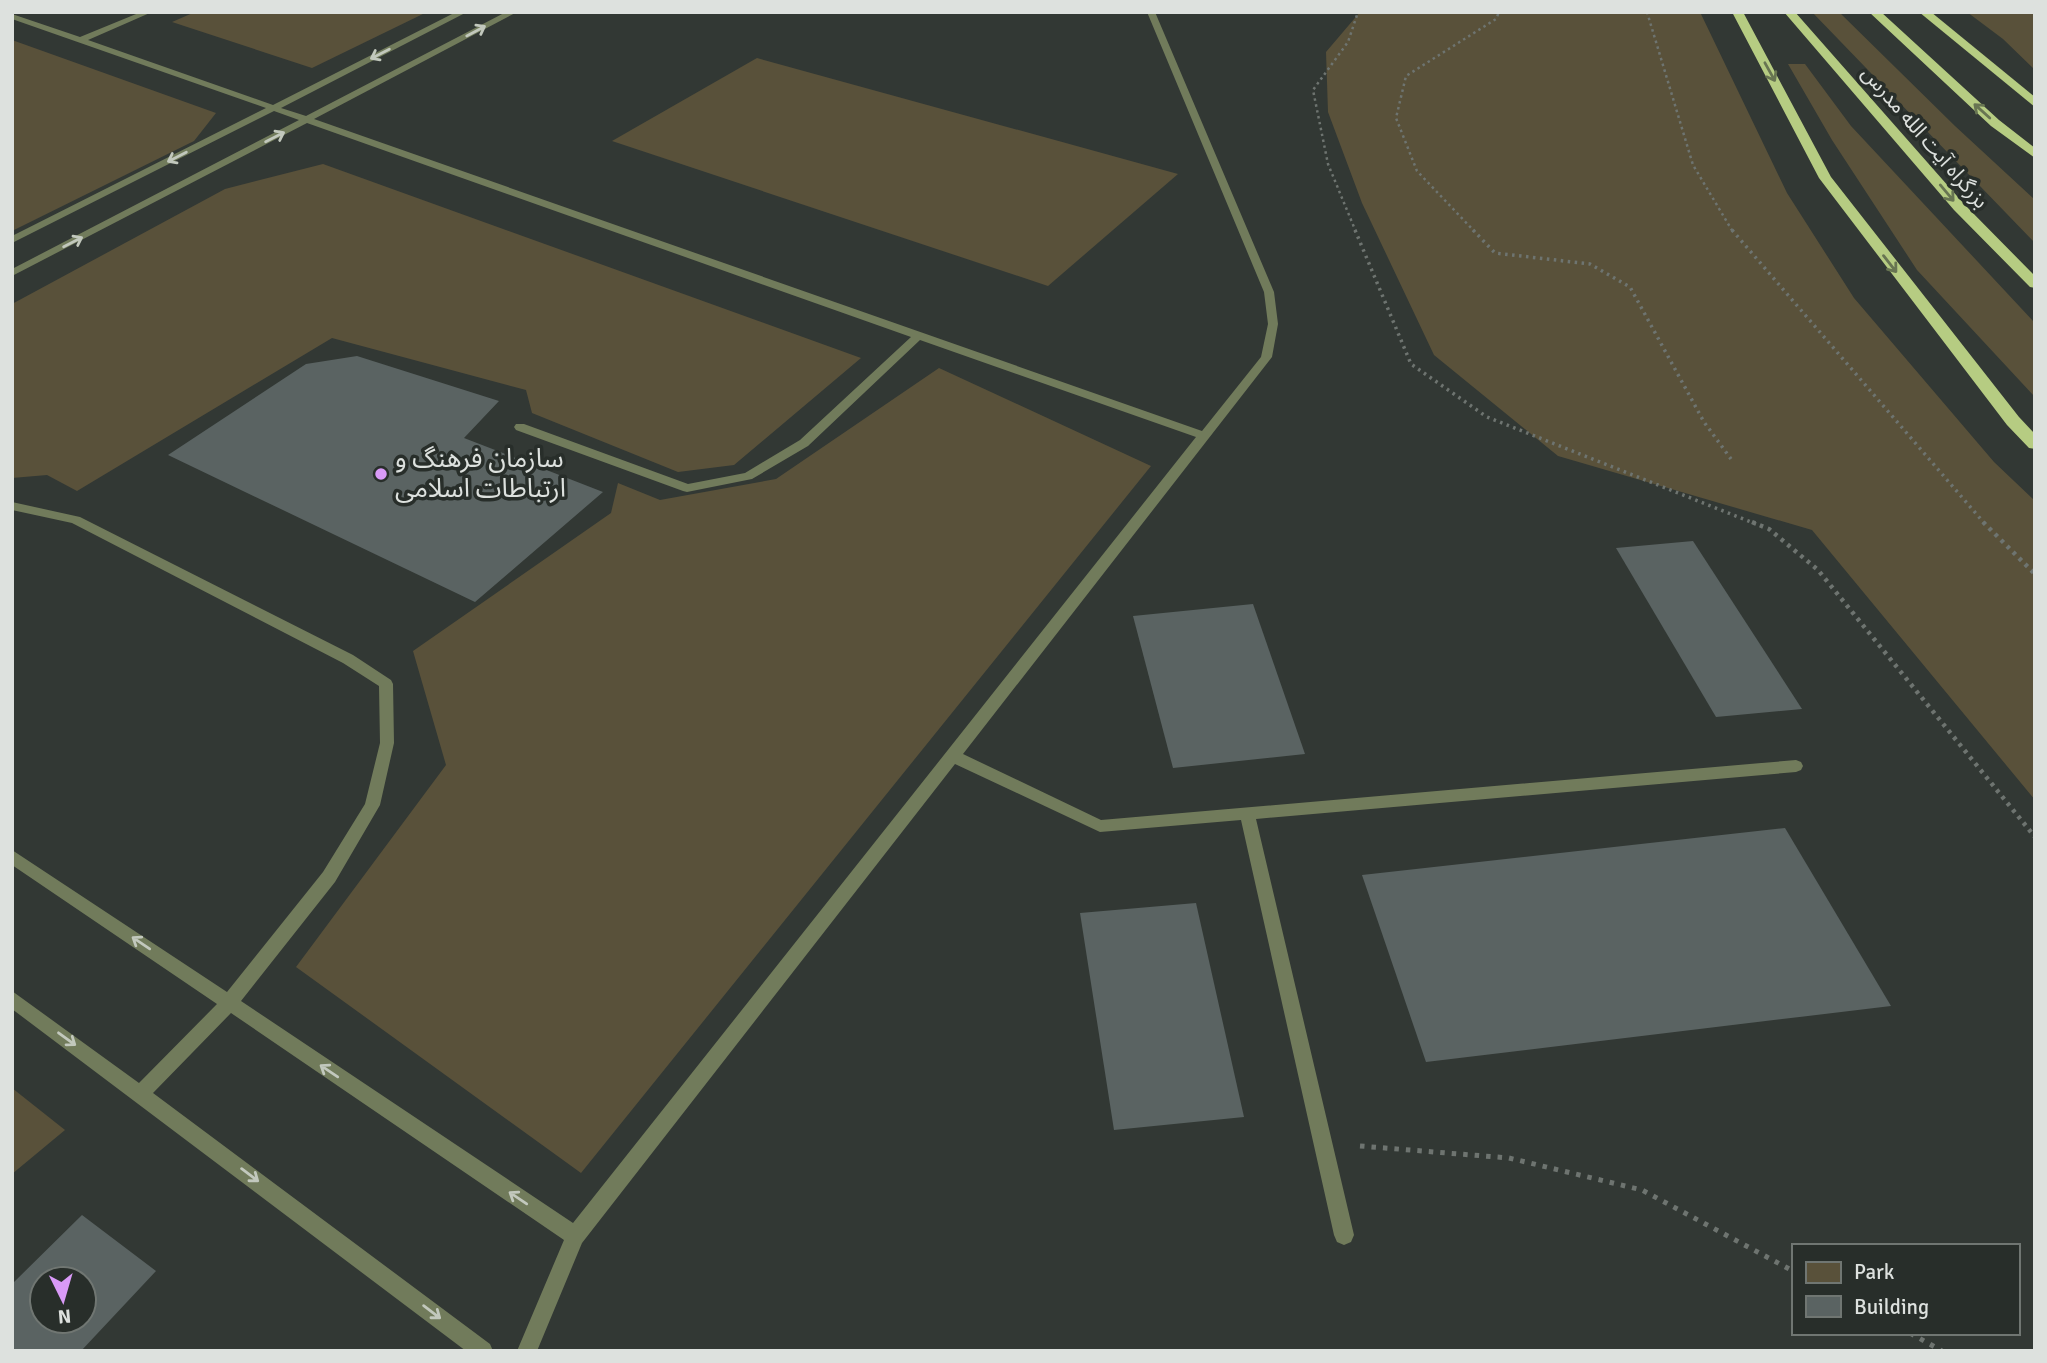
<svg xmlns="http://www.w3.org/2000/svg" width="2047" height="1363" viewBox="0 0 2047 1363" font-family="Signika,'Noto Sans Arabic',sans-serif">
<rect width="100%" height="100%" fill="#323834"/>
<g fill="#59513a">
<polygon points="195,12 427,12 312,68 172,22"/>
<polygon points="1360,12 1700,12 1787,193 1854,298 1994,462 2035,501 2035,800 1812,530 1558,456 1434,355 1362,203 1328,112 1326,52"/>
<polygon points="1812,12 1839,12 1955,126 2035,200 2035,243"/>
<polygon points="1967,12 2035,12 2035,70 2003,39"/>
<polygon points="12,40 216,113 194,141 12,231"/>
<polygon points="757,58 1178,174 1048,286 612,141"/>
<polygon points="1788,64 1805,64 1851,126 2035,323 2035,397 1917,270 1832,140"/>
<polygon points="323,164 861,358 734,465 678,472 532,413 526,390 332,338 77,491 47,475 12,478 12,304 225,189"/>
<polygon points="939,368 1151,466 581,1173 296,967 446,765 413,651 611,513 618,483 660,500 776,479"/>
<polygon points="12,1088 65,1130 12,1174"/>
</g>
<g fill="#5a6362" fill-rule="evenodd">
<polygon points="357,356 499,401 464,438 603,492 475,602 168,455 306,364"/>
<polygon points="1693,541 1802,709 1716,717 1616,548"/>
<polygon points="1253,604 1305,754 1173,768 1133,616"/>
<polygon points="1785,828 1891,1006 1426,1062 1362,875"/>
<polygon points="1196,903 1244,1117 1114,1130 1080,913"/>
<path d="M82,1215L156,1271L81,1351H12V1284ZM42,1279H84V1321H42Z"/>
</g>
<g fill="none" stroke-linecap="round" stroke-linejoin="round">
<g stroke="#6e7470" stroke-width="2.5" stroke-dasharray="2.5 3.5" stroke-linecap="butt">
<polyline points="1647,12 1693,165 1733,232"/>
<polyline points="1356,232 1328,164 1313,90 1348,42 1358,12"/>
<polyline points="1475,232 1417,171 1396,118 1406,76 1496,19 1499,12"/>
</g>
<g stroke="#6e7470" stroke-width="3.5" stroke-dasharray="2.5 4.5" stroke-linecap="butt">
<polyline points="1355,230 1411,364 1487,417 1756,524"/>
<polyline points="1473,230 1495,253 1590,264 1630,287 1704,422 1731,459"/>
<polyline points="1732,230 1985,524"/>
</g>
<g stroke="#6e7470" stroke-width="4.5" stroke-dasharray="3.5 5" stroke-linecap="butt">
<polyline points="1752,522 1769,529 1818,570 2035,837"/>
<polyline points="1983,522 2035,574"/>
</g>
<g stroke="#6e7470" stroke-width="5" stroke-dasharray="4.5 7" stroke-linecap="butt">
<polyline points="1360,1146 1509,1158 1642,1190 1793,1271"/>
<polyline points="1910,1333 1942,1351"/>
</g>
<polygon fill="#717b5b" fill-rule="evenodd" points="141,12 152,12 88,40 273,105 456,12 467,12 281,108 306,116 506,12 517,12 314,119 1202,431 1261,357 1268,324 1264,292 1147,12 1155,12 1274,292 1278,324 1272,357 963,754 1101,820 1796,760 1801,762 1803,766 1801,770 1796,772 1256,819 1354,1235 1351,1242 1344,1245 1337,1242 1334,1235 1241,820 1100,832 955,764 582,1243 537,1351 517,1351 564,1240 231,1013 153,1093 490,1344 493,1351 466,1351 12,1009 12,991 139,1083 217,1004 12,865 12,850 227,992 323,872 365,804 380,743 379,686 343,663 72,523 12,510 12,502 80,517 353,655 391,680 393,684 394,743 380,805 335,882 241,1001 573,1223 1196,437 920,340 808,446 752,479 687,492 683,491 516,430 514,427 516,424 524,424 688,484 745,473 800,440 911,337 307,123 12,276 12,269 299,120 274,111 12,243 12,236 266,108 12,19 12,14 80,37"/>
<g fill="#b6cc82" fill-rule="evenodd">
<polygon points="1732,12 1743,12 1831,177 2019,417 2035,434 2035,449 2029,448 2007,425 1819,178"/>
<polygon points="1784,12 1795,12 1964,204 2035,276 2035,288 2030,287 1954,210"/>
<polygon points="1869,12 1881,12 1999,120 2035,148 2035,158 1991,126"/>
<polygon points="1919,12 1931,12 2035,97 2035,107"/>
</g>
</g>
<defs><path id="oneway-shaft" d="M-6 0H5M1.5-3L5.5 0L1.5 3" fill="none" stroke-width="1.6" stroke-linecap="round" stroke-linejoin="round" transform="scale(1.75)"/></defs>
<g stroke="#c2c8bd">
<use href="#oneway-shaft" transform="translate(476 31) rotate(-28)"/>
<use href="#oneway-shaft" transform="translate(380 54) rotate(153)"/>
<use href="#oneway-shaft" transform="translate(275 137) rotate(-27)"/>
<use href="#oneway-shaft" transform="translate(177 157) rotate(153)"/>
<use href="#oneway-shaft" transform="translate(73 242) rotate(-27)"/>
<use href="#oneway-shaft" transform="translate(141 943) rotate(-146)"/>
<use href="#oneway-shaft" transform="translate(67 1039) rotate(36)"/>
<use href="#oneway-shaft" transform="translate(329 1071) rotate(-146)"/>
<use href="#oneway-shaft" transform="translate(250 1175) rotate(37)"/>
<use href="#oneway-shaft" transform="translate(518 1198) rotate(-146)"/>
<use href="#oneway-shaft" transform="translate(432 1312) rotate(37)"/>
</g>
<g stroke="#687552">
<use href="#oneway-shaft" transform="translate(1770 72) rotate(61)"/>
<use href="#oneway-shaft" transform="translate(1982 111) rotate(-138)"/>
<use href="#oneway-shaft" transform="translate(1947 193) rotate(50)"/>
<use href="#oneway-shaft" transform="translate(1890 264) rotate(52)"/>
</g>
<circle fill="#d99af7" stroke="#282e2a" stroke-width="2.5" cx="381" cy="474" r="7"/>
<g text-anchor="middle" dominant-baseline="central" stroke-width="7" stroke-linejoin="round" paint-order="stroke">
<g font-size="21" fill="#dde1de" stroke="#282e2a">
<text transform="translate(1925 137) rotate(49)">بزرگراه آیت الله مدرس</text>
</g>
<g font-size="26" fill="#dde1de" stroke="#282e2a" text-anchor="start">
<text x="395" y="459">سازمان فرهنگ و<tspan x="395" dy="30">ارتباطات اسلامی</tspan></text>
</g>
</g>
<rect width="2047" height="1363" fill="none" stroke="#dde1de" stroke-width="28"/>
<rect x="1792" y="1244" width="228" height="91" fill="#282e2a" stroke="#707672" stroke-width="2"/>
<rect x="1806" y="1262" width="35" height="21" fill="#59513a" stroke="#707672" stroke-width="2"/>
<text x="1854" y="1279" font-size="21" fill="#dde1de">Park</text>
<rect x="1806" y="1296" width="35" height="21" fill="#5a6362" stroke="#707672" stroke-width="2"/>
<text x="1854" y="1314" font-size="21" fill="#dde1de">Building</text>
<g transform="translate(63 1300) rotate(175)"><circle r="33" fill="#282e2a" stroke="#707672" stroke-width="2"/>
<path d="M0-5L12 26L0 18L-12 26Z" fill="#d99af7"/>
<text y="-10" font-size="19" font-weight="bold" text-anchor="middle" fill="#dde1de">N</text>
</g>
</svg>
